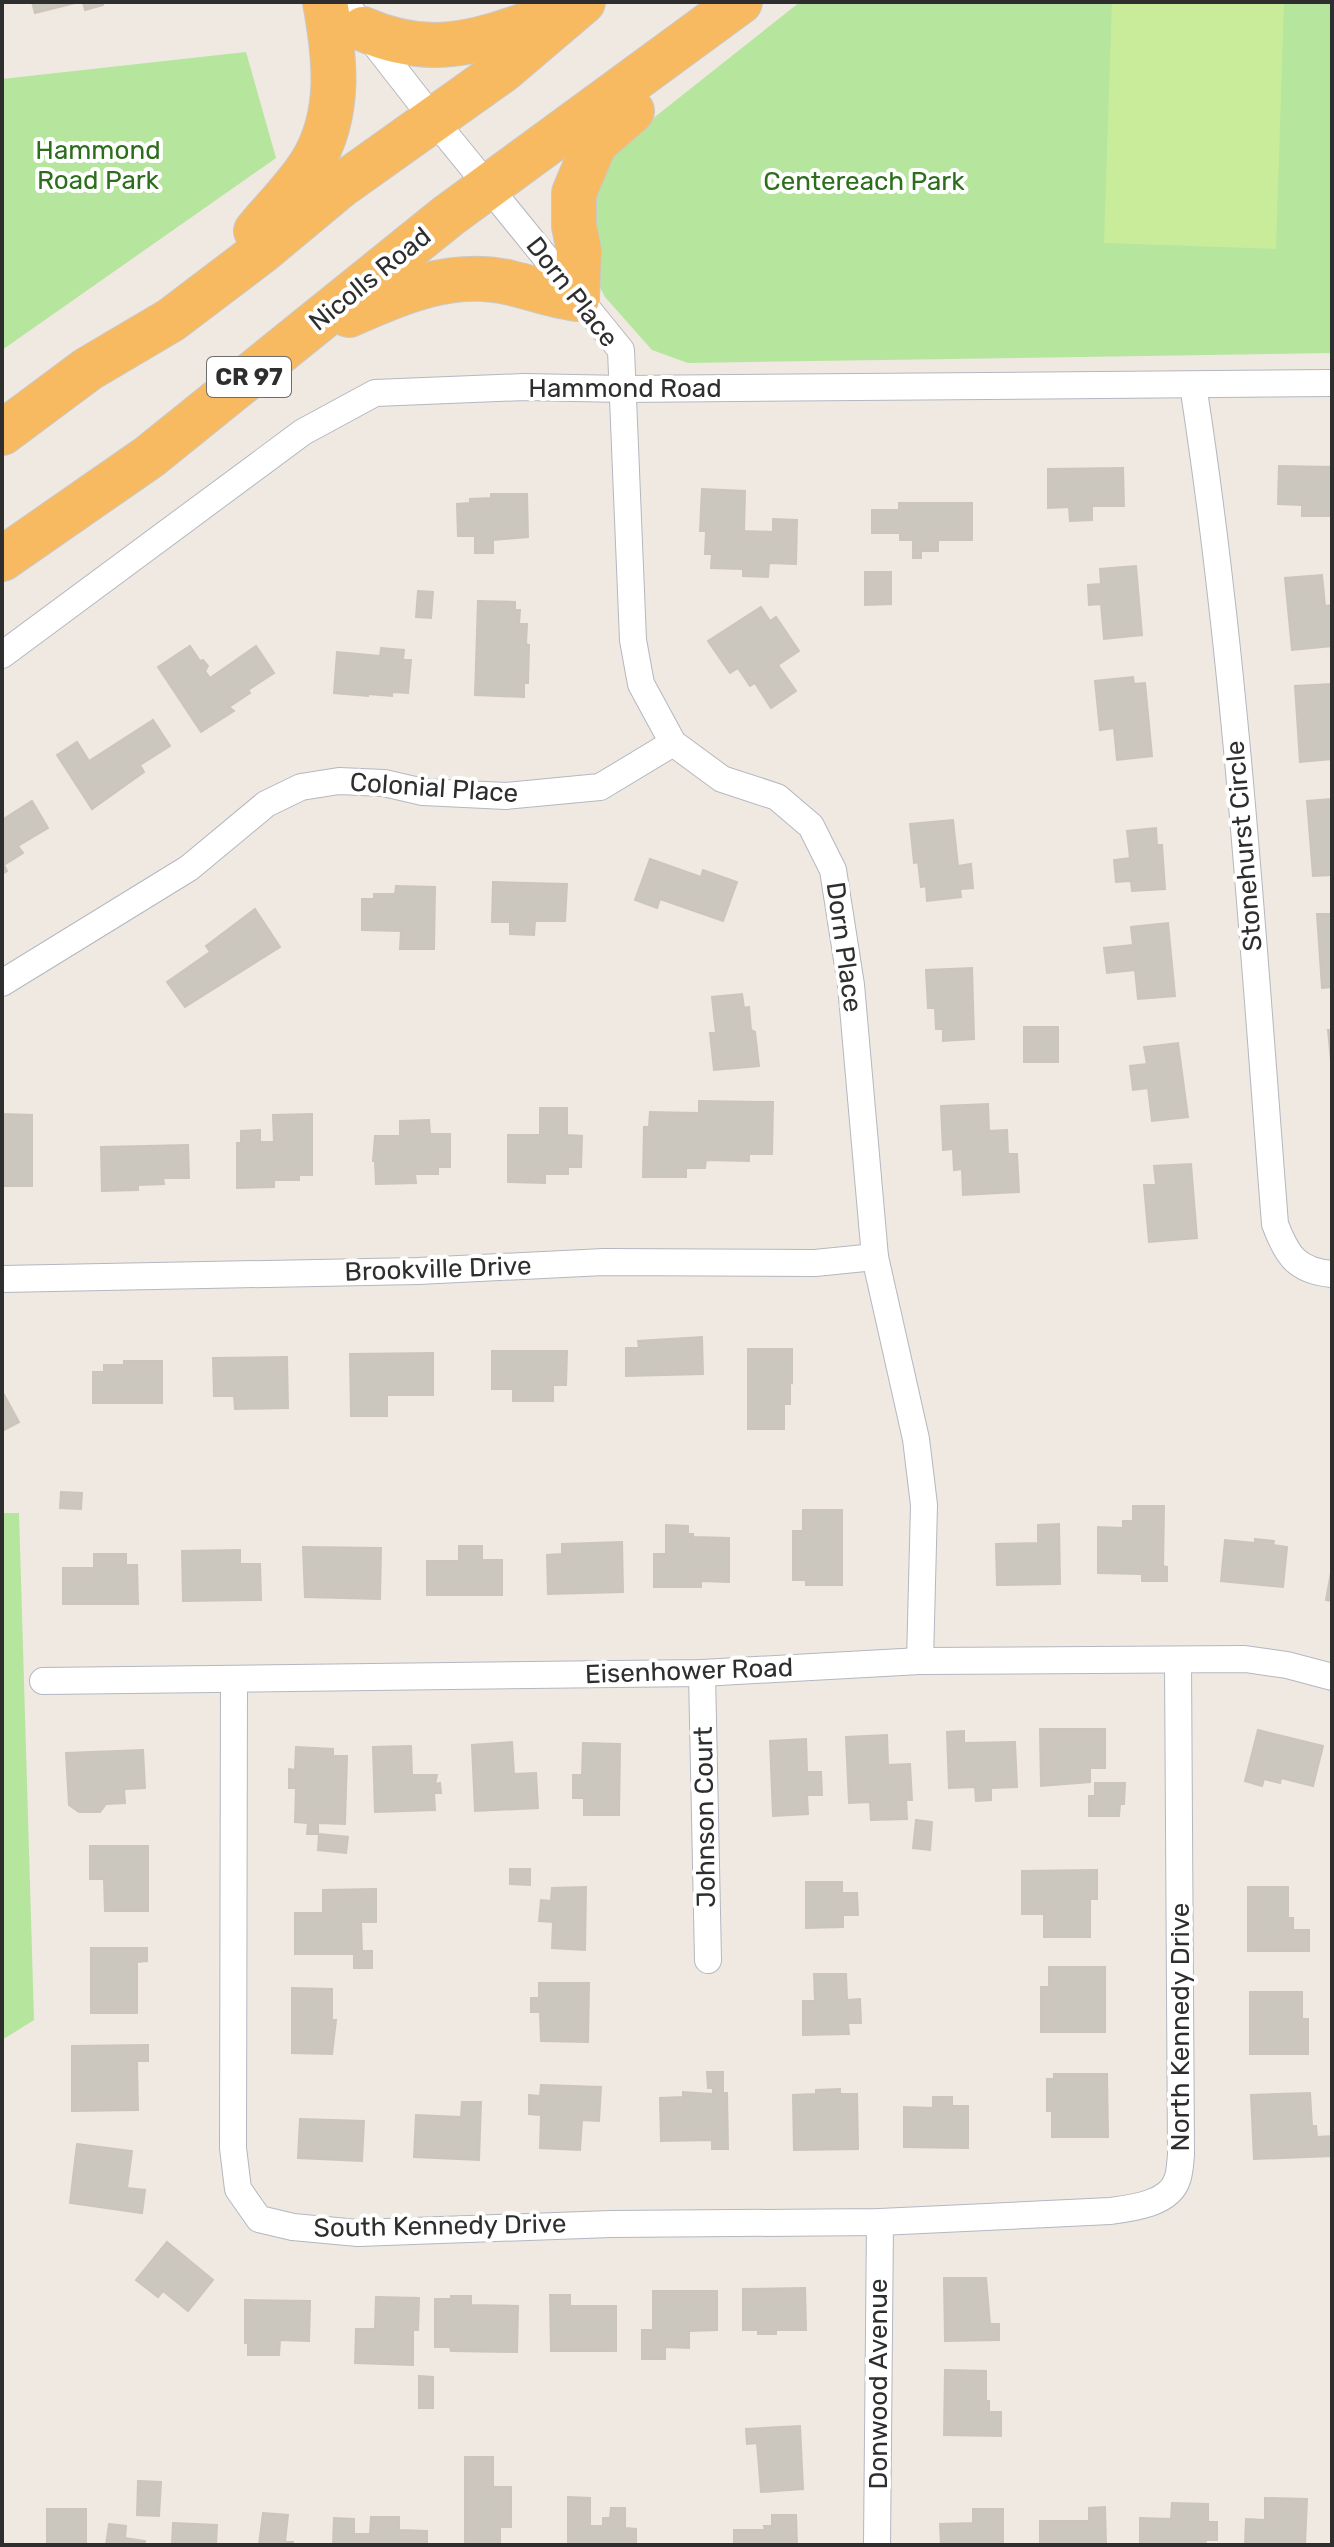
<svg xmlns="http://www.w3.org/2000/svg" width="1334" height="2547" viewBox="0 0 1334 2547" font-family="Rubik,sans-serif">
<rect width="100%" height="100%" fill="#efe9e1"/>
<g fill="#b6e59e">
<polygon points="800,2 1332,2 1332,353 688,363 652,350 605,297 590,268 598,162"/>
<polygon points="246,52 276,158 2,350 2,79"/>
<polygon points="2,1513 19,1513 34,2020 2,2040"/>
</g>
<polygon fill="#c9ec9a" points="1112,2 1284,2 1276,249 1104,243"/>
<g fill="#cbc7bf" stroke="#cbc5ba" stroke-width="2">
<polygon points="32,2 79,2 35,13"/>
<polygon points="83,2 102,2 103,5 85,10"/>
<polygon points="1279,466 1332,467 1332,516 1302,516 1302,505 1278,504"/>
<polygon points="1123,468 1124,506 1092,506 1092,520 1070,521 1069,507 1048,508 1048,469"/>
<polygon points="702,489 745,491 744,531 773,532 773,519 797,520 796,564 769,563 768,577 743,576 743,569 711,568 712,554 705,554 706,531 700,531"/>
<polygon points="491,494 527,494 528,537 493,540 493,553 475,553 475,536 458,536 457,504 470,503 470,499 491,498"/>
<polygon points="899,503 972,503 972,540 938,540 938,551 921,551 921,558 913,558 913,540 900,540 900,533 872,533 872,510 899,510"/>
<polygon points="1136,566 1142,635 1104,639 1101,604 1089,605 1088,585 1101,584 1100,569"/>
<polygon points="865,572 891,572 891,604 865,605"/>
<polygon points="1322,575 1325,606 1332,605 1332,646 1292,650 1285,578"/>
<polygon points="418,591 433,592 431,618 416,617"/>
<polygon points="478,601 515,602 515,610 520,610 519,624 527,624 526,644 529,645 528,683 524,683 524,697 475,695"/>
<polygon points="761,607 770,621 776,617 799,651 778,665 796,691 771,708 755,683 750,686 738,668 730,673 708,641"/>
<polygon points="190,646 200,661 203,660 208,666 205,671 210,678 256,646 274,673 248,690 250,693 229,707 234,711 201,732 158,667"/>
<polygon points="381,648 404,650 403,660 411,660 408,693 392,692 392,696 368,694 368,696 334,693 337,652 380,656"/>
<polygon points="1133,677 1134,684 1145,683 1152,756 1117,760 1114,728 1100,730 1095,681"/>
<polygon points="1332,684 1332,759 1300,762 1295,686"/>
<polygon points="153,720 170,746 140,765 144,772 92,809 57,755 77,742 89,761"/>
<polygon points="1332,799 1332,875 1313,876 1307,801"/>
<polygon points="32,801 48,828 18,846 23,853 4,865 7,871 2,874 2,820"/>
<polygon points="953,820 958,866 971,864 973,888 960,889 961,897 927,901 926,886 921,887 918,862 914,863 910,824"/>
<polygon points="1156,828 1157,845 1162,845 1165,889 1132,891 1131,881 1116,882 1114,860 1130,858 1127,831"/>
<polygon points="650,859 701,877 703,870 737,882 723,921 660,899 657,908 635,900"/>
<polygon points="493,882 567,884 565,921 535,921 534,935 510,934 510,922 492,922"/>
<polygon points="396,886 435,887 434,949 400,949 401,931 362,930 362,899 374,899 374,894 395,894"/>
<polygon points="255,909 280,947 185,1007 167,982 210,952 206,946"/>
<polygon points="1317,914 1332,914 1332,987 1322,988"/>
<polygon points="1168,923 1175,996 1138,999 1135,970 1107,973 1104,948 1133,945 1131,927"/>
<polygon points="972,968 974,1039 943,1041 943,1029 936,1029 935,1008 928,1008 926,970"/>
<polygon points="742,994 744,1008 749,1007 751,1030 755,1032 759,1066 714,1070 710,1033 716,1033 712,997"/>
<rect x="1024" y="1027" width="34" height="35"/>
<polygon points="1328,1030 1332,1030 1332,1071"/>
<polygon points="1178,1043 1188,1117 1152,1121 1148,1088 1133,1090 1130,1066 1147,1064 1144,1047"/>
<polygon points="699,1101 773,1102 772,1154 749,1154 749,1161 706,1160 705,1168 686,1168 686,1177 643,1177 644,1127 649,1127 650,1112 699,1113"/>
<polygon points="988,1104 989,1131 1007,1130 1008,1154 1017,1154 1019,1192 963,1195 962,1169 954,1170 953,1149 943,1150 941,1106"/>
<polygon points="540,1108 567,1108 567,1135 582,1136 581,1167 568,1167 568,1174 545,1174 545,1183 508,1182 508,1135 540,1135"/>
<polygon points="2,1114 32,1115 32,1186 2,1186"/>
<polygon points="312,1114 312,1175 299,1175 299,1180 274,1180 274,1187 237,1188 237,1143 241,1143 241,1131 260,1130 260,1142 274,1142 273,1115"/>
<polygon points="429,1120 430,1134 450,1134 450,1167 438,1167 438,1174 415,1174 416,1183 376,1184 375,1161 373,1161 375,1136 400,1136 400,1121"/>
<polygon points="188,1145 189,1178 163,1178 164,1184 138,1185 138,1190 102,1191 101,1147"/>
<polygon points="1191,1164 1197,1238 1149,1242 1144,1185 1156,1185 1154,1166"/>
<polygon points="702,1337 703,1374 626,1376 626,1348 639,1348 638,1341"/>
<polygon points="748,1349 792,1349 792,1383 790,1382 790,1404 784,1404 784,1429 748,1429"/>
<polygon points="492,1351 567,1351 566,1385 553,1385 553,1401 513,1401 513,1389 492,1389"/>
<polygon points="433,1353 433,1395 387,1395 387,1416 351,1416 350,1354"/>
<polygon points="287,1357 288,1408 235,1409 234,1396 214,1396 213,1358"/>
<polygon points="124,1361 162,1361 162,1403 93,1403 93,1372 104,1372 104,1365 124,1365"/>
<polygon points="2,1391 19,1422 2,1431"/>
<polygon points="61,1492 82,1493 81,1509 60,1508"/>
<polygon points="1133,1506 1164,1506 1163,1566 1167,1567 1167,1581 1142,1581 1142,1574 1098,1573 1098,1527 1123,1528 1123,1521 1133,1521"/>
<polygon points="803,1510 842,1510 842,1585 806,1585 806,1580 793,1580 793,1531 803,1531"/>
<polygon points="1059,1524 1060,1584 997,1585 996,1544 1038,1543 1038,1525"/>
<polygon points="666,1525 688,1526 688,1534 693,1534 693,1537 729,1538 729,1582 701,1581 701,1587 654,1587 654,1554 666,1554"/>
<polygon points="1255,1539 1274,1541 1273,1545 1287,1547 1283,1587 1221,1581 1225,1540 1255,1543"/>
<polygon points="622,1542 623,1592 548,1594 547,1555 562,1554 562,1544"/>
<polygon points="459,1546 482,1546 482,1560 502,1560 502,1595 427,1595 427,1561 459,1561"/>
<polygon points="303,1547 381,1548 380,1599 305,1597"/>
<polygon points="240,1550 240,1564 260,1564 261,1600 183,1601 182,1551"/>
<polygon points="94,1554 126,1554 126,1565 137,1565 138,1604 63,1604 63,1568 94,1568"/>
<polygon points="1332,1567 1332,1601 1326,1600"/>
<polygon points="1040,1729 1105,1729 1105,1768 1090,1768 1090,1782 1041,1786"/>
<polygon points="1258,1730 1323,1746 1313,1786 1281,1778 1280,1783 1264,1779 1262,1786 1245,1781"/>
<polygon points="964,1731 964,1743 1015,1742 1017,1787 991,1788 991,1800 976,1801 975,1787 949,1788 947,1732"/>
<polygon points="887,1735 888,1765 910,1764 912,1800 906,1800 907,1819 871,1820 870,1802 849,1803 846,1737"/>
<polygon points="806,1739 807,1772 821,1772 822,1795 807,1795 808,1814 773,1816 770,1741"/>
<polygon points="512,1742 514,1774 536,1773 538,1808 475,1811 472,1745"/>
<polygon points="583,1743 620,1744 619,1815 584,1815 584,1798 573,1798 573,1775 582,1775"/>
<polygon points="411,1746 412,1775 437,1775 435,1784 440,1783 441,1793 434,1793 435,1810 375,1812 373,1747"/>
<polygon points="296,1747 333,1749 333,1756 347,1756 345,1824 318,1823 318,1834 307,1834 308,1823 295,1822 296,1788 289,1788 289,1769 295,1770"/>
<polygon points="143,1750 145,1788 124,1789 125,1803 106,1804 100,1812 79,1812 69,1805 66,1753"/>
<polygon points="1095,1783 1125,1783 1124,1804 1120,1804 1119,1816 1089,1816 1089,1796 1095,1796"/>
<polygon points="916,1820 932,1822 930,1850 913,1848"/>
<polygon points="319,1834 348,1837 346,1853 318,1850"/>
<polygon points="90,1846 148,1846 148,1911 105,1911 104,1879 90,1879"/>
<polygon points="510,1869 530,1869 530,1885 510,1884"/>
<polygon points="1097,1870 1097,1899 1090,1899 1090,1937 1044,1937 1044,1914 1022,1914 1022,1871"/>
<polygon points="806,1882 842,1882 842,1893 857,1893 858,1915 843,1915 843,1927 806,1928"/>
<polygon points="586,1887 585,1950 552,1948 553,1922 539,1921 541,1900 551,1901 552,1888"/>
<polygon points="1248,1887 1288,1887 1288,1918 1293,1918 1293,1930 1309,1930 1309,1951 1248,1951"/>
<polygon points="376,1889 376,1922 361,1922 362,1951 372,1951 372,1968 354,1968 354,1954 295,1954 295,1913 323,1913 323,1890"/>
<polygon points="91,1948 147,1948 147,1961 137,1962 137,2013 91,2013"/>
<polygon points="1049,1967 1105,1967 1105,2032 1041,2032 1041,1987 1049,1987"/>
<polygon points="814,1974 846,1974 847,2000 860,1999 861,2023 848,2023 849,2034 803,2035 803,2001 815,2001"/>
<polygon points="539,1983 589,1983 588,2042 541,2041 540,2012 531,2012 531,1998 539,1998"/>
<polygon points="292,1988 332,1989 332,2020 336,2020 332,2054 292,2053"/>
<polygon points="1250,1992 1302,1992 1302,2019 1308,2019 1308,2054 1250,2054"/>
<polygon points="148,2045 148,2061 137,2061 138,2110 72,2111 72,2046"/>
<polygon points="707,2072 723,2072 723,2093 727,2093 728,2149 712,2149 712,2140 661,2141 660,2098 683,2097 683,2092 713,2094 713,2088 708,2088"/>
<polygon points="1054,2074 1107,2074 1108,2137 1052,2137 1052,2111 1047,2111 1047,2079 1054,2079"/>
<polygon points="541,2085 601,2087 599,2121 582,2120 580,2150 540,2148 541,2115 529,2114 529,2095 540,2096"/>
<polygon points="840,2089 840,2094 857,2094 858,2149 794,2150 793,2095 816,2094 816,2090"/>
<polygon points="1310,2093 1312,2126 1316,2126 1317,2137 1332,2136 1332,2156 1254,2159 1251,2095"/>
<polygon points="933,2097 952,2097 952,2106 968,2106 968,2148 904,2147 904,2107 933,2108"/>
<polygon points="462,2102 481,2102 479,2160 414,2157 416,2115 461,2117"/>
<polygon points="300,2119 364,2121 362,2161 298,2158"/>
<polygon points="77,2144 132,2151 127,2188 145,2190 142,2213 70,2203"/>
<polygon points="167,2242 213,2280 188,2311 163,2291 158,2297 136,2280"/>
<polygon points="944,2278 986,2278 990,2324 999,2324 999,2340 945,2341"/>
<polygon points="805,2288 806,2330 776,2330 776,2334 758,2334 758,2330 743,2330 743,2289"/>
<polygon points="653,2291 717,2291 717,2330 689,2331 689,2348 665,2347 665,2359 642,2359 642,2330 653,2330"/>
<polygon points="550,2295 570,2295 570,2306 616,2306 616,2351 551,2351"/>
<polygon points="451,2296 471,2296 471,2305 518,2306 517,2352 451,2351 450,2347 435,2347 435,2299 451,2299"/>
<polygon points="376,2297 419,2298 418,2330 413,2330 413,2365 355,2363 356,2329 375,2329"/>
<polygon points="245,2300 310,2301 309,2341 280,2340 279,2355 248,2355 248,2343 245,2343"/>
<polygon points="945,2370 986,2371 986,2401 989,2401 989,2412 1001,2412 1001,2436 944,2435"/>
<polygon points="419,2376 433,2377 433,2408 419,2408"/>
<polygon points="800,2426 803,2489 761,2492 757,2443 747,2444 746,2429"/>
<polygon points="465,2457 493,2457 493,2487 511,2487 511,2527 500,2527 500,2545 465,2545"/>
<polygon points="138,2481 161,2482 159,2516 137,2515"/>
<polygon points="568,2497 590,2498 590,2526 603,2526 603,2518 610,2518 611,2508 625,2508 625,2528 636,2529 636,2545 568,2545"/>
<polygon points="1265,2498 1307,2499 1305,2545 1245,2545 1246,2519 1265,2520"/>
<polygon points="1172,2503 1208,2504 1208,2522 1217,2522 1217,2540 1206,2540 1205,2545 1140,2545 1140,2518 1171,2519"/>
<polygon points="1105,2507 1106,2545 1040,2545 1040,2521 1089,2521 1089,2508"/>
<polygon points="47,2509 86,2509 86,2545 34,2545 47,2544"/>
<polygon points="973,2509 1003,2509 1003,2545 941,2545 940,2524 973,2523"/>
<polygon points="263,2513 288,2515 285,2542 293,2542 293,2545 259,2545"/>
<polygon points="772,2515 796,2515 797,2545 734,2545 734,2530 765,2530 764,2526 772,2526"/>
<polygon points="371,2517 399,2517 399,2530 427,2531 427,2545 333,2545 334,2518 354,2519 354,2534 370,2534"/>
<polygon points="173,2523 217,2525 216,2545 172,2545"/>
<polygon points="109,2524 126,2526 125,2538 145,2541 144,2545 106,2545"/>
</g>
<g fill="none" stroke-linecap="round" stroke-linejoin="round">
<g stroke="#b4b7c1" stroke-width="28">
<g id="minor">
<polyline points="346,2 363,29 434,120 621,350 633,640 641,684 673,743 722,779 777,797 811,826 833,870 851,985 875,1257 916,1439 924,1505 920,1661"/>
<path d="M1193,385C1236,662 1253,944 1275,1224C1287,1256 1297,1271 1332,1274"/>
<polyline points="2,655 303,432 375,393 524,387 624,389 1332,383"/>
<polyline points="2,983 189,868 266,804 301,787 339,781 384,783 423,792 506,796 600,787 673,743"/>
<polyline points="2,1279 418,1271 604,1262 815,1263 875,1257"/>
<polyline points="702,1673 708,1960"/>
<path d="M234,1680L233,2148L238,2189L259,2219L293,2227L358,2233L611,2224L880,2222L1110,2211C1132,2208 1169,2204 1177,2180C1180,2173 1180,2163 1181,2155L1178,1661"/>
<polyline points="43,1681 702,1673 920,1661 1245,1659 1287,1665 1332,1677"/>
<polyline points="877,2545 880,2222"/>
</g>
</g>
<g stroke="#c9c9c9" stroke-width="46">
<g id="trunk">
<path d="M363,29C435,61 483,39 553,16"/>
<path d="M256,231C274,209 296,188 311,164C342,114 335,57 325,2"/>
<path d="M349,315C400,292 453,269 511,283C533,288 554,296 577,299L579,251L574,226V193L595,143L632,111"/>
<polyline points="2,433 88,369 171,320 262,251 340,186 503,70 583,2"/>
<polyline points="2,559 149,457 448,216 740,2"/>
</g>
</g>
<use href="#minor" stroke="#fff" stroke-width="26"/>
<use href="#trunk" stroke="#f8ba60" stroke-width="44"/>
</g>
<g text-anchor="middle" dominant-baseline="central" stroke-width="8" stroke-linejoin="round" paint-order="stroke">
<rect fill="#fff" stroke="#6d6d6d" stroke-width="2" x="207" y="357" width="84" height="40" rx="6"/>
<g font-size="24" font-weight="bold" fill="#2e2e2e">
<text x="249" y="377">CR 97</text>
</g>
<g font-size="26" fill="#2c6e1b" stroke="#fff">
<text x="98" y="150">Hammond<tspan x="98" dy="30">Road Park</tspan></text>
<text x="864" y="181">Centereach Park</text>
</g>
<g font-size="26" fill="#2e2e2e" stroke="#fff">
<text transform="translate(370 279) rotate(-39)">Nicolls Road</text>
<text transform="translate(572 292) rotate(52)">Dorn Place</text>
<text x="625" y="388">Hammond Road</text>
<text transform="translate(434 788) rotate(4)">Colonial Place</text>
<text transform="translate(1244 846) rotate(-95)">Stonehurst Circle</text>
<text transform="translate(844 947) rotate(82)">Dorn Place</text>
<text transform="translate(438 1269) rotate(-2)">Brookville Drive</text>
<text transform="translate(689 1671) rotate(-2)">Eisenhower Road</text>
<text transform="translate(705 1817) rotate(-91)">Johnson Court</text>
<text transform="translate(1180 2027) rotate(-90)">North Kennedy Drive</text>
<text transform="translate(440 2226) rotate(-1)">South Kennedy Drive</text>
<text transform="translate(878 2384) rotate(-90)">Donwood Avenue</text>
</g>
</g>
<rect width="1334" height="2547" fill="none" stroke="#2e2e2e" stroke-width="8"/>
</svg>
